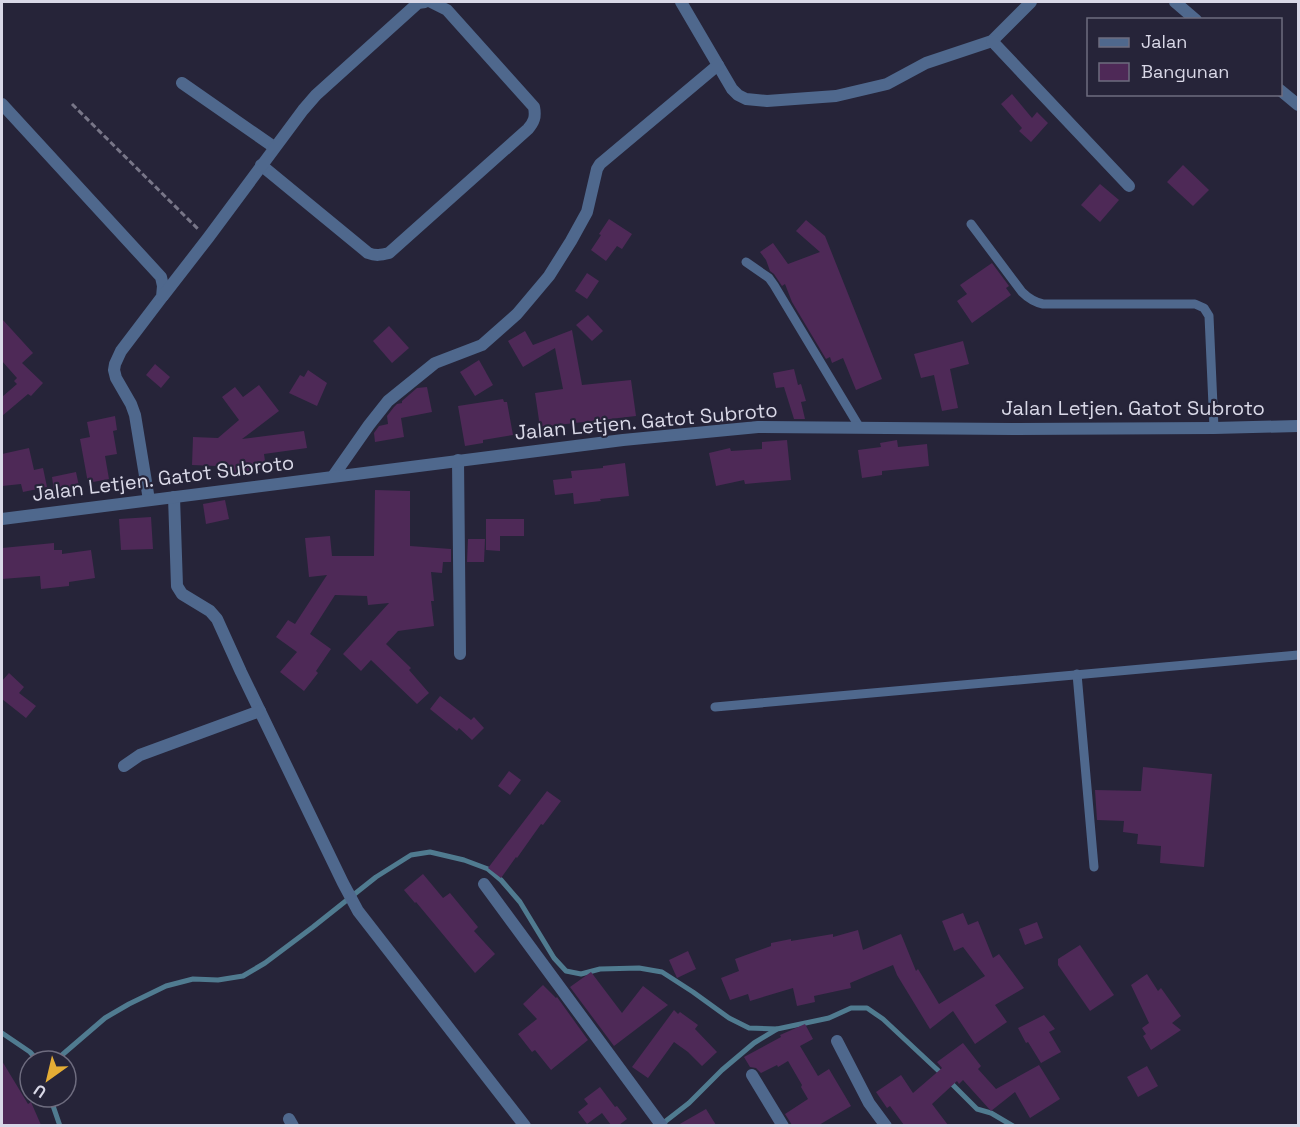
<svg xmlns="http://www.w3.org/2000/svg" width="1300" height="1127" viewBox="0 0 1300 1127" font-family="'Space Grotesk',sans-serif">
<rect width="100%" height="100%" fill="#262439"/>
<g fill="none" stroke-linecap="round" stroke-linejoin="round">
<g stroke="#507b90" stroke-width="5">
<polyline points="2,1033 30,1052 38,1061"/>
<polyline points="55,1061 105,1018 129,1004 166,986 193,979 218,980 243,976 265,963 313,927 376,877 411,855 430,852 464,860 488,869 501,880 520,902 554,958 566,971 581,974 600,969 639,968 662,972 693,992 729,1018 749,1028 777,1029"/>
<polyline points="949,1081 977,1109 991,1113 1013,1126"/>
<polyline points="50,1097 60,1126"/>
<polyline points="662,1124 689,1103 722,1070 754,1043 777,1029 829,1018 851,1008 867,1008 883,1019 943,1075"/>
</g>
</g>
<g fill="#4e2957">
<polygon points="1012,94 1032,118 1037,112 1048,123 1031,142 1019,131 1022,128 1001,104"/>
<polygon points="1183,165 1209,190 1193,206 1167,182"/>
<polygon points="1100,184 1119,200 1100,222 1081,205"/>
<polygon points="609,219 632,234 622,249 617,246 606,261 591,250 601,235 599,234"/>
<polygon points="806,220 825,236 882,379 856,390 843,358 832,363 830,357 826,359 792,302 785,284 782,286 774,274 770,271 766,260 760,252 773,243 788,264 820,252 796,231"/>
<polygon points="992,263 1009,286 1006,288 1011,295 972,323 957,301 967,294 960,285"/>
<polygon points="587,273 599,281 587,299 575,291"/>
<polygon points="588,315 603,331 592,341 576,325"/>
<polygon points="2,319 33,353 22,363 43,383 31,396 28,394 2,416 2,397 17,384 14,381 17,378 2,361"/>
<polygon points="389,326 409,348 392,363 373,341"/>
<polygon points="572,330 582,385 631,380 636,416 540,427 535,393 563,389 555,348 523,367 508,341 525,331 533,345"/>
<polygon points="963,341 969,364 950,369 958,408 942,411 934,375 921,378 914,354"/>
<polygon points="479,360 493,385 475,396 460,372"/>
<polygon points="155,364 170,377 161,388 146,375"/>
<polygon points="794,369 798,385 801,384 806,401 801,402 805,419 794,419 784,387 776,388 773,373"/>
<polygon points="308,370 327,383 317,406 289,393 300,375 304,377"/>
<polygon points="259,385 279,411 242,439 304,431 307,448 264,454 266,468 244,472 219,478 216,466 192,465 193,437 218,438 239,420 222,397 235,387 243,397"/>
<polygon points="427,387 432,412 401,418 404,437 375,442 374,433 379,426 388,424 387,416 394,407 397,404 402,403 402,401 417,388"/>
<polygon points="503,399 504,402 507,402 513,435 483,440 483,443 465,446 458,406"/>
<polygon points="115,416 117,430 113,431 117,454 105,456 109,479 88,483 80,439 90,437 87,422"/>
<polygon points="787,440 791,480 745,484 744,480 716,486 709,453 730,448 731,451 762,449 762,442"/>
<polygon points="897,440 898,447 927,444 929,466 882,471 882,475 862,478 858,450 881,447 880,443"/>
<polygon points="29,448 34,470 43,468 47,487 23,492 21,484 2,486 2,454"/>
<polygon points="625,463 629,496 600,499 601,501 574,504 573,493 555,495 553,480 572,478 571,471 603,468 603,466"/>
<polygon points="76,472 79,486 54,491 52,477"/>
<polygon points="375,490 410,491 410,546 451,549 451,562 443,562 442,573 431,572 434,601 431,601 434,626 398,631 386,644 411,668 409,670 429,693 417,704 371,660 361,671 343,654 389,603 368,605 367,596 335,595 310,634 331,649 316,671 318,673 304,691 280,672 297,652 276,637 288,620 295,624 327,575 309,577 305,538 330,536 332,556 374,556"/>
<polygon points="225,500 229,519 206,524 203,504"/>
<polygon points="151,517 153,549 121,550 119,519"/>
<polygon points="486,519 524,519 524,536 500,536 500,551 486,550"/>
<polygon points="468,539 485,539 484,562 467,562"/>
<polygon points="54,543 54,550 62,550 62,554 91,550 95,578 69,582 69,586 41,589 40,576 2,579 2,548"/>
<polygon points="9,673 24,687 19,693 36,706 26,718 2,699 2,681"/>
<polygon points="440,696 471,720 474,717 484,728 472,740 459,728 457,731 430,709"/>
<polygon points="1143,767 1212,774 1204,867 1160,863 1161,846 1137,844 1138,834 1123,832 1124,821 1097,820 1095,790 1141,791"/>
<polygon points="509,771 521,780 510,795 498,786"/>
<polygon points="547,791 561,801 543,825 541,824 517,858 516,857 501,878 488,868"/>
<polygon points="423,874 443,898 450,893 478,927 474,931 495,954 475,973 416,902 415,903 404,890"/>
<polygon points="963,913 968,925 978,921 993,958 999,954 1024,988 995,1005 1007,1022 975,1044 953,1011 930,1029 897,975 893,965 850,983 851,988 814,996 815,1002 797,1006 793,988 750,1001 748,994 730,1000 721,978 739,971 735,959 771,946 771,943 791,939 791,941 833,934 833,937 858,930 863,950 901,934 916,971 918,969 939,1004 985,976 963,947 954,951 942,921"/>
<polygon points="1037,922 1043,938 1025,945 1019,929"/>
<polygon points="1080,945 1114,995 1090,1011 1058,965 1058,959"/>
<polygon points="688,951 696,969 677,978 669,960"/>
<polygon points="591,972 622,1013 643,986 668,1005 614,1046 570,987"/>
<polygon points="1147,974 1158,991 1161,988 1181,1016 1172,1023 1181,1030 1151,1050 1143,1036 1146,1034 1142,1028 1149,1023 1131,985"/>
<polygon points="543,985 556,998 557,997 588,1040 551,1070 535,1050 532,1052 518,1034 537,1019 523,1004"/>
<polygon points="674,1010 678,1014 680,1012 698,1025 695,1029 717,1052 702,1066 688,1052 674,1042 648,1078 632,1067"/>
<polygon points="1044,1015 1055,1029 1049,1032 1061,1052 1041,1063 1028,1042 1026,1043 1018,1028"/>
<polygon points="805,1024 813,1039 800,1046 818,1076 829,1069 851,1106 819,1125 792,1125 785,1114 808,1099 801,1087 802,1085 788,1061 778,1067 777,1065 761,1073 756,1068 750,1067 744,1057 781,1037 780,1035"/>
<polygon points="963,1043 981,1066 978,1069 996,1089 1039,1065 1060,1099 1030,1118 1015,1092 991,1111 963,1080 959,1084 957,1081 932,1104 948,1125 904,1125 890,1106 887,1108 876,1092 901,1075 913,1093 942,1068 937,1062"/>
<polygon points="2,1061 28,1104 31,1102 41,1125 2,1125"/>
<polygon points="1147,1066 1158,1086 1138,1097 1127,1077"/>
<polygon points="600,1087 615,1107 617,1106 627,1119 619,1125 611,1125 602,1113 587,1124 578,1112 588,1104 584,1099"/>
<polygon points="706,1109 716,1125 678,1125"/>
</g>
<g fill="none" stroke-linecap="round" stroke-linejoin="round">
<polyline stroke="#787688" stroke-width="3" stroke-dasharray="6 3" stroke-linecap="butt" points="72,104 198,229"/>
<g stroke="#4f688d" stroke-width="9">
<path d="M971,224L1022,292C1029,299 1034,302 1043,304H1195L1204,308L1209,316L1214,428"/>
<polyline points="746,262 769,278 774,285 860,428"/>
<polyline points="1077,674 1094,867"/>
<polyline points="715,707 1298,655"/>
</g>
<g stroke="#4f688d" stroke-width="12">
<polyline points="681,2 732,89 738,95 746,99 767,101 836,96 887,84 926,63 992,41 1031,2"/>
<polyline points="1175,2 1196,20"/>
<polyline points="992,41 1129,186"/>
<polyline points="182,83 274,147"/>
<polyline points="1280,90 1298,105"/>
<polyline points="2,104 161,277 163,286 162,297 121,351 115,364 114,370 116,378 131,404 135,415 149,500"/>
<path d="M261,165L368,253C376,256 381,255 389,253L528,129C534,122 536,117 534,107L447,10L431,2"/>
<polyline points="163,296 208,238 303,110 316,95 418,3 425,2"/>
<polyline points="458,460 460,654"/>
<polyline points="334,475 369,425 388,401 435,363 482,345 517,314 549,276 571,241 587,212 597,169 600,164 718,65"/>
<polyline points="174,497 177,586 182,594 210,611 217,619 241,672 343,883 358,911 525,1126"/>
<polyline points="2,519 623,440 758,427 1012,429 1214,428 1298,426"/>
<polyline points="124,766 140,755 260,711"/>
<polyline points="484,884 662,1126"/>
<polyline points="837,1041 869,1103 886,1126"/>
<polyline points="752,1075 783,1126"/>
<polyline points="289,1119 293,1126"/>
</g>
</g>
<g text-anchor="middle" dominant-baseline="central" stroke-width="4.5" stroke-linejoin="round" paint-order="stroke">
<g font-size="20" fill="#d9d8e7" stroke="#262439">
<text x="1133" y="408">Jalan Letjen. Gatot Subroto</text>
<text transform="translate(646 421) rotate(-5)">Jalan Letjen. Gatot Subroto</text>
<text transform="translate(163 478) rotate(-7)">Jalan Letjen. Gatot Subroto</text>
</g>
</g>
<rect width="1300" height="1127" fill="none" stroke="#d9d8e7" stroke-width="6"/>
<rect x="1087" y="18" width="195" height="78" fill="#262439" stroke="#6e6c7f" stroke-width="1.5"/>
<rect x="1099" y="38" width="30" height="9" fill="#4f688d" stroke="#6e6c7f" stroke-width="1.5"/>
<text x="1141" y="48" font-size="18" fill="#d9d8e7">Jalan</text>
<rect x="1099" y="63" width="30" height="18" fill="#4e2957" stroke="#6e6c7f" stroke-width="1.5"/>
<text x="1141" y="78" font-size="18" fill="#d9d8e7">Bangunan</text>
<g transform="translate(48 1079) rotate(214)"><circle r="28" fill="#262439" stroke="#6e6c7f" stroke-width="1.5"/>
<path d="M0-4.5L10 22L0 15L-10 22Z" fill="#e5ad35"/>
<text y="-9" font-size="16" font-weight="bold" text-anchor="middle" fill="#d9d8e7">U</text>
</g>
</svg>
